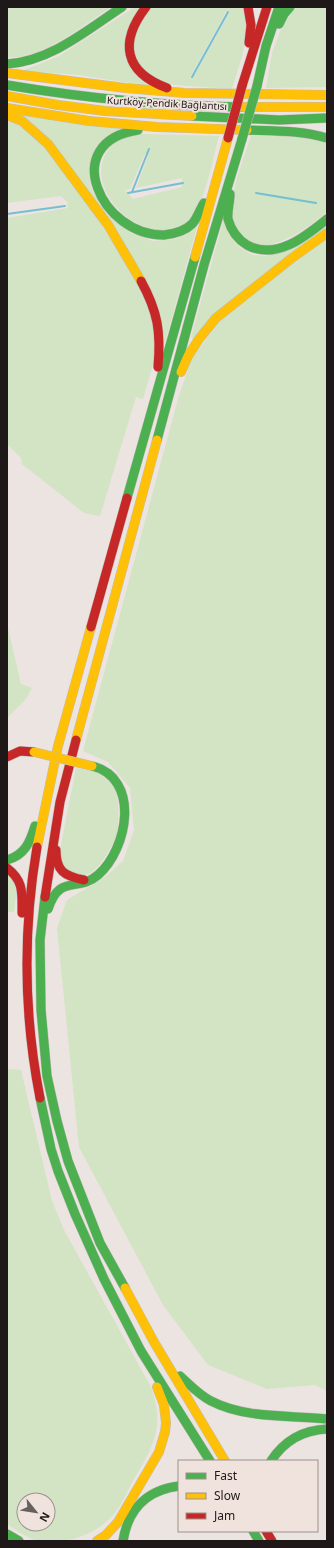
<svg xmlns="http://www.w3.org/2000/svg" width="334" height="1548" viewBox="0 0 334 1548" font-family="'Noto Sans',sans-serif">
<rect width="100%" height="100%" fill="#ece4e1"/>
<g fill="#d2e4c3" fill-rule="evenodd">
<path d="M11,7H111C83,25 41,61 7,57V9Z"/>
<polygon points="135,7 142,7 125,36 150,86 79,75 22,71 59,56"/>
<path d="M152,7H244L248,30L242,56L232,89L176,85L157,81L149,76L136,60L132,40L144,14ZM226,12L229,13L194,76L190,77Z"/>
<polygon points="295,7 327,7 327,87 266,88 272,53 281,29"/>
<polygon points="13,112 125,129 89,171 91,188 100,204 131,233 153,241 176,239 189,233 198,223 165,343 116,232"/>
<polygon points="7,119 32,133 84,198 136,279 154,319 154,361 143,399 136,397 100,516 84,513 22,464 21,458 7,444 7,218 68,208 67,202 61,196 7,203"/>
<path d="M145,134L219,136C213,157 204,210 187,223C149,253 79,191 108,150C111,145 118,139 124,136C130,134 139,134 145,134ZM145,154L148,156L136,188L182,178V187L133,199L125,190L130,189Z"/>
<path d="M251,136H294L327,141V211C313,225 284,244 263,246C260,246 256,243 252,242C237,235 231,220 232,204C234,181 244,158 251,136Z"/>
<polygon points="224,218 236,244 244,250 253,255 266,256 327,225 327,230 194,340 191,337"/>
<polygon points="327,238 327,1391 315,1385 267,1389 208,1365 163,1305 79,1147 57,928 67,900 105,877 123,861 134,830 130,788 108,762 83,751 178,399 190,363 189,362 224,316"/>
<polygon points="7,624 21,684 32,688 26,699 7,718"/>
<path d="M76,768C90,770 101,772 112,783C120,791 119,823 117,834C114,844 101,866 92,872C88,875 82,875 78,875L64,868L59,855Z"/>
<path d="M7,874C20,885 16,897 14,912H7Z"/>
<path d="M7,1069L21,1070L52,1201L64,1230L151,1387C165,1428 154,1445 133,1481C127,1492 122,1505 113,1515C97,1534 64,1546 39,1541C27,1539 17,1530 7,1524ZM24,1500H48V1524H24Z"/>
</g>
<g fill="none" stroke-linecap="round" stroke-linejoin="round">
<g stroke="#75bfd1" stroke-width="2">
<polyline points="192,77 228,12"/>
<polyline points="132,192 149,149"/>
<polyline points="128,193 183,183"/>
<polyline points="256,193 316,203"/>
<polyline points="7,214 65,206"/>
</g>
<g stroke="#c2bcba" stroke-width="10">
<g id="fast">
<polyline points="279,24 284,14 290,7"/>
<path d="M7,64C51,61 87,30 122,7"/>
<path d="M7,85C85,98 163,106 242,107"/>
<polyline points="257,86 266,46 279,7"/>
<polyline points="192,116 279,120 327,118"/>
<path d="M138,130C58,142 101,236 164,235C173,234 185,231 192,224C197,219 200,209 204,203"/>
<path d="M247,130C273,131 301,130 327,138"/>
<path d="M230,194C230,202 227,211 228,219C231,230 237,239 247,245C276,261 306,236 327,219"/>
<polyline points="157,440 204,265 242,139"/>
<polyline points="127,498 195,257"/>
<path d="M7,860C25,855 30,842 35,826"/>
<polyline points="45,897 40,940 41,1010 47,1076 57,1121 68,1161 100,1243 125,1288"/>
<path d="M48,909C60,873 77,893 98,875C128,849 141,778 92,766"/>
<polyline points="40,1098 51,1149 58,1171 75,1214 104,1279 141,1351 210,1461"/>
<path d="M180,1376C190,1385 199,1395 211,1401C246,1419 290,1415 327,1419"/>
<path d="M271,1461C284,1441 303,1430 327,1429"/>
<polyline points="253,1531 259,1541"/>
<polyline points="7,1534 19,1541"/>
<path d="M123,1541C128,1509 147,1490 179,1486"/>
</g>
</g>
<g stroke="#c2bcba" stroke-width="10">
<g id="slow">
<polyline points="7,73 125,88 185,93 327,95"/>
<polyline points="7,96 58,105 105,111 192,116"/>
<polyline points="242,107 327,107"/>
<polyline points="7,108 89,121 157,127 247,130"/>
<polyline points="7,115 22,121 48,144 108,225 141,281"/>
<polyline points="195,257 228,138"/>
<polyline points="181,372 188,356 199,339 216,318 292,258 327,233"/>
<polyline points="76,740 157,440"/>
<polyline points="37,847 58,746 91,627"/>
<polyline points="125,1288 154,1342 225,1461"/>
<polyline points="97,1541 106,1535 118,1522 159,1452 165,1432 166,1423 164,1405 157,1387"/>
</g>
</g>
<g stroke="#c2bcba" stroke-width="10">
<g id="jam">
<path d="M146,7C119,42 124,72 167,88"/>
<polyline points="248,7 251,25 249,43"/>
<polyline points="242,86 267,7"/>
<path d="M141,281C158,312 161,332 158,367"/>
<polyline points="91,627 127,498"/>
<polyline points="7,757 20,751 34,752"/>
<path d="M37,847C23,929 24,1016 40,1098"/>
<path d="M56,850C56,871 64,876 84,880"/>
<path d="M7,868C24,881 22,893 22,913"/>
<polyline points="45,897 60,802 76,740"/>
<polyline points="266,1531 272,1541"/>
</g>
</g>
<use href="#fast" stroke="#4caf50" stroke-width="9"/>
<use href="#slow" stroke="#ffc107" stroke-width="9"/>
<use href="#jam" stroke="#c62828" stroke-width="9"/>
<g stroke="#c2bcba" stroke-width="10" stroke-linecap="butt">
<polyline id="fast-bridge" points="242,139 257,86"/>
</g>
<g stroke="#c2bcba" stroke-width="10" stroke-linecap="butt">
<polyline id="slow-bridge" points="34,752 92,766"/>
</g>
<g stroke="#c2bcba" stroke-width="10" stroke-linecap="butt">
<polyline id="jam-bridge" points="228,138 242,86"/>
</g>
<use href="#fast-bridge" stroke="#4caf50" stroke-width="9"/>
<use href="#slow-bridge" stroke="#ffc107" stroke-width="9"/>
<use href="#jam-bridge" stroke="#c62828" stroke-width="9"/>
</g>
<g text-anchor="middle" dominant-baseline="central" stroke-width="4" stroke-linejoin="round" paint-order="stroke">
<g font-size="10" fill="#1e1918" stroke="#f0e2dd">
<text transform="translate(167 103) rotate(3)">Kurtköy-Pendik Bağlantısı</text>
</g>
</g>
<rect width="334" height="1548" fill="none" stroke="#1e1918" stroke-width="16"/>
<rect x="178" y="1460" width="140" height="72" fill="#f0e2dd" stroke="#9c928e"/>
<rect x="186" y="1473" width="20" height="6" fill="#4caf50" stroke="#9c928e"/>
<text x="214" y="1480" font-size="12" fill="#1e1918">Fast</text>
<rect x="186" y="1493" width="20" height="6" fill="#ffc107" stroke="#9c928e"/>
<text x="214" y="1500" font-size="12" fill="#1e1918">Slow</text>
<rect x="186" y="1513" width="20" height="6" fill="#c62828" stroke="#9c928e"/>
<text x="214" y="1520" font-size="12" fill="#1e1918">Jam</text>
<g transform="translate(36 1512) rotate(120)"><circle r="19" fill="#f0e2dd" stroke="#9c928e"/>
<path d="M0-3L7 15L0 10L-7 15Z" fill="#66605e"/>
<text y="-6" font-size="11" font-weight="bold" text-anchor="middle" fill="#1e1918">N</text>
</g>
</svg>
